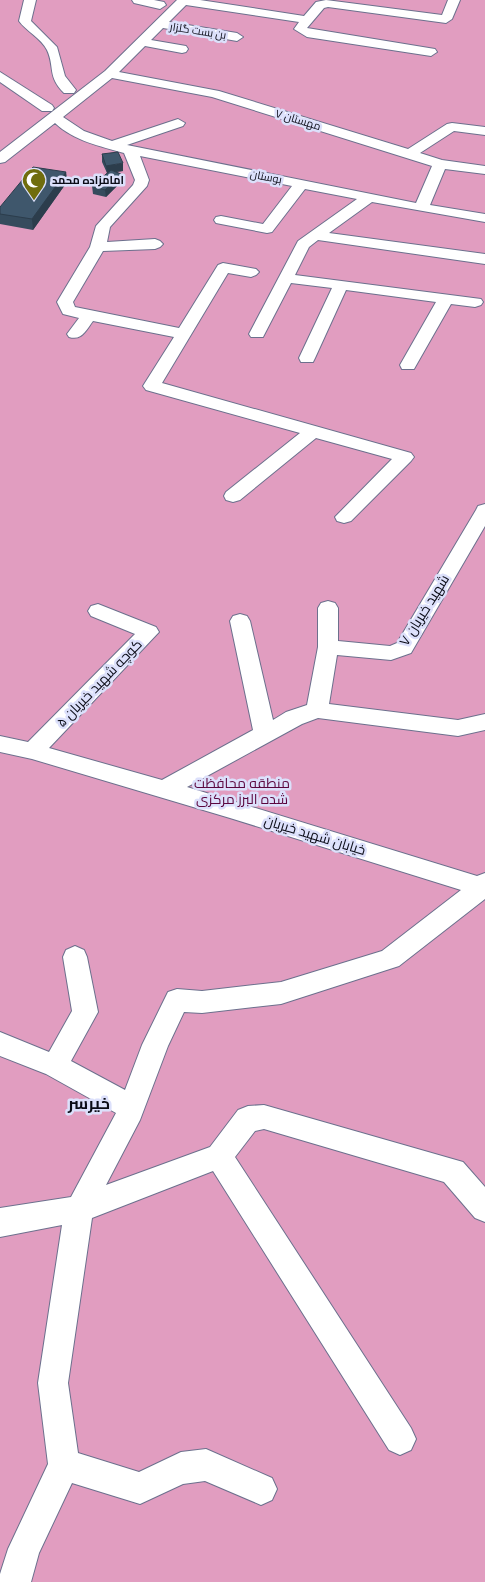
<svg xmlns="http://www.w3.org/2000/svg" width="485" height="1582" viewBox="0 0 485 1582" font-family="'Roboto Condensed',Cairo,sans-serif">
<rect width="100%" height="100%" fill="#dce0fb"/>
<rect fill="#e19dc0" x="0" y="0" width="485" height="1582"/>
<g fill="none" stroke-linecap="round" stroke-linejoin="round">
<g stroke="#6c708d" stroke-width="2">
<g id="minor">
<path d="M24,0H36L31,21L57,47L65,76L76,90L74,93H64C47,76 55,67 47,50C41,38 26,31 19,21Z"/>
<polygon points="132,0 154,0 164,2 166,5 160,9 134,3"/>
<path d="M177,0H200L304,16L316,2L326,0L442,15L448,0H460L452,19L446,23L328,7L324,8L307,28L435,49L437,52L431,56L307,37L294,29L299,22L186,5L169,22L237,33L243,37L237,41L163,28L151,40L186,46L188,49L186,52L182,53L145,46L119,72L219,91L408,149L447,124L452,123L485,127V135L454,131L420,153L442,160L485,166V174L445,169L430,205L485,214V222L372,202L329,233L485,254V264L318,240L309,247L295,275L481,299L483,302L481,305L475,307L451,304L414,369H402L400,365L436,302L346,290L315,358L313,362H301L299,358L332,288L291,283L263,337H251L249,334L298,241L357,199L305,189L272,232L267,233L221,224L216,223L214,220L216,217L221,216L263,224L292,186L140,156L149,180L147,186L110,227L107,242L155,239L160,241L163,244L160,247L155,249L103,251L73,302L75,307L179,328L218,265L223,263L256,269L259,272L256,275L251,277L228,273L162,383L411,453L414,457L411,461L351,521L344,523L337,521L335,517L392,459L316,438L240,500L233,502L226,500L224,496L226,492L300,433L146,390L143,386L174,337L93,321C86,330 82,341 69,337L67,334L79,318L63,314L57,302L90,247L96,226L133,185L135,180L124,153C100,146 74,141 55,123L5,162L0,163V152L105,71ZM112,78L212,97L432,166L416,203L127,145L183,126L185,123L178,119L112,141L84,131L63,117Z"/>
<polygon points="0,72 52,105 54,108 52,111 42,111 0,82"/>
<polygon points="485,504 485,526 411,653 391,660 337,655 329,704 458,720 485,714 485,730 458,736 318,718 302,724 187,787 477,876 485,873 485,899 399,966 281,1004 202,1013 184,1012 168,1046 140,1120 106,1185 210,1147 238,1110 248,1106 264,1105 463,1162 485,1187 485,1222 475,1218 444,1182 264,1129 255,1131 235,1157 411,1428 416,1439 411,1450 400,1455 389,1450 213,1171 92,1218 68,1383 78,1453 139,1472 181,1452 206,1449 272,1478 277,1489 272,1500 261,1505 205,1481 183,1484 140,1504 72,1483 39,1553 31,1582 0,1582 0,1574 8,1549 48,1464 38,1383 62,1225 0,1237 0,1208 71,1197 116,1113 46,1074 0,1056 0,1032 49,1052 72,1011 63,957 66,950 75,946 84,950 87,957 98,1012 71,1061 125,1090 142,1045 168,992 177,989 202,991 281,982 382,951 461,890 230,818 32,759 0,752 0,736 28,742 135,634 91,616 88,611 91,606 98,604 156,627 159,632 49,748 162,780 253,730 230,621 233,616 240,614 247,616 250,621 273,720 286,712 307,705 318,647 318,608 321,603 328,601 335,603 338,608 338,641 390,646 397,643 476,510 478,506"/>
</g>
</g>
<use href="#minor" fill="#fff" fill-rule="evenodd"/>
</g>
<g fill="#364b5d">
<polygon points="102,154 123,171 116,172 121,174 122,181 106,197 93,194 92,186 107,173 102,162"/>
<polygon points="66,172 67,182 33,230 0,224 0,207"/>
</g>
<g fill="#2c3d4c">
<polygon points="123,163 123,171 107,173 106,166"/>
<polygon points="66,172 67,182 33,230 32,219"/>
<polygon points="121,174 122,181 106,197 105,190"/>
</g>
<g fill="#3f576c" stroke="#2c3d4c">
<polygon points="118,152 123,163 106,166 102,154"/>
<polygon points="33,167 66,172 32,219 0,214 0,207"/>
<polygon points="111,170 121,174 105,190 92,186"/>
</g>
<defs>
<g id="mosque-pin" transform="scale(1.25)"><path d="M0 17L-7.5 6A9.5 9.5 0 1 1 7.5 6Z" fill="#706d0d" stroke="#dce0fb"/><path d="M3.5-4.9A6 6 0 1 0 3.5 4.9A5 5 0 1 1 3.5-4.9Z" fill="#fff"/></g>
</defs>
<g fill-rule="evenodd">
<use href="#mosque-pin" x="34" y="180"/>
</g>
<g text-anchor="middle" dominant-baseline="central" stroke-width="5" stroke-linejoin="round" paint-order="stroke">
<g font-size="11" fill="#0a0b16" stroke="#dce0fb">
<text transform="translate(198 31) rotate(9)">بن بست گلزار</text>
<text transform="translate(298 120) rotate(17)">مهستان ۷</text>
<text transform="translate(266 177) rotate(11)">بوستان</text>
</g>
<g font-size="11" font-weight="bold" fill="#0a0b16" stroke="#dce0fb" text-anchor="start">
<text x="52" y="180">امامزاده محمد</text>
</g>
<g font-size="14" fill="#0a0b16" stroke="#dce0fb">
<text transform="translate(424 610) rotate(-58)">شهید خیریان ۷</text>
<text transform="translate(99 683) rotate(-46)">کوچه شهید خیریان ۵</text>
<text transform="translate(315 835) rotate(17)">خیابان شهید خیریان</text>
</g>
<g font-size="14" fill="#5b063e" stroke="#dce0fb">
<text x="242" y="783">منطقه محافظت<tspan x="242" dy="16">شده البرز مرکزی</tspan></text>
</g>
<g font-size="16" font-weight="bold" fill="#0a0b16" stroke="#dce0fb">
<text x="89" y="1103">خیرسر</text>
</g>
</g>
</svg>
